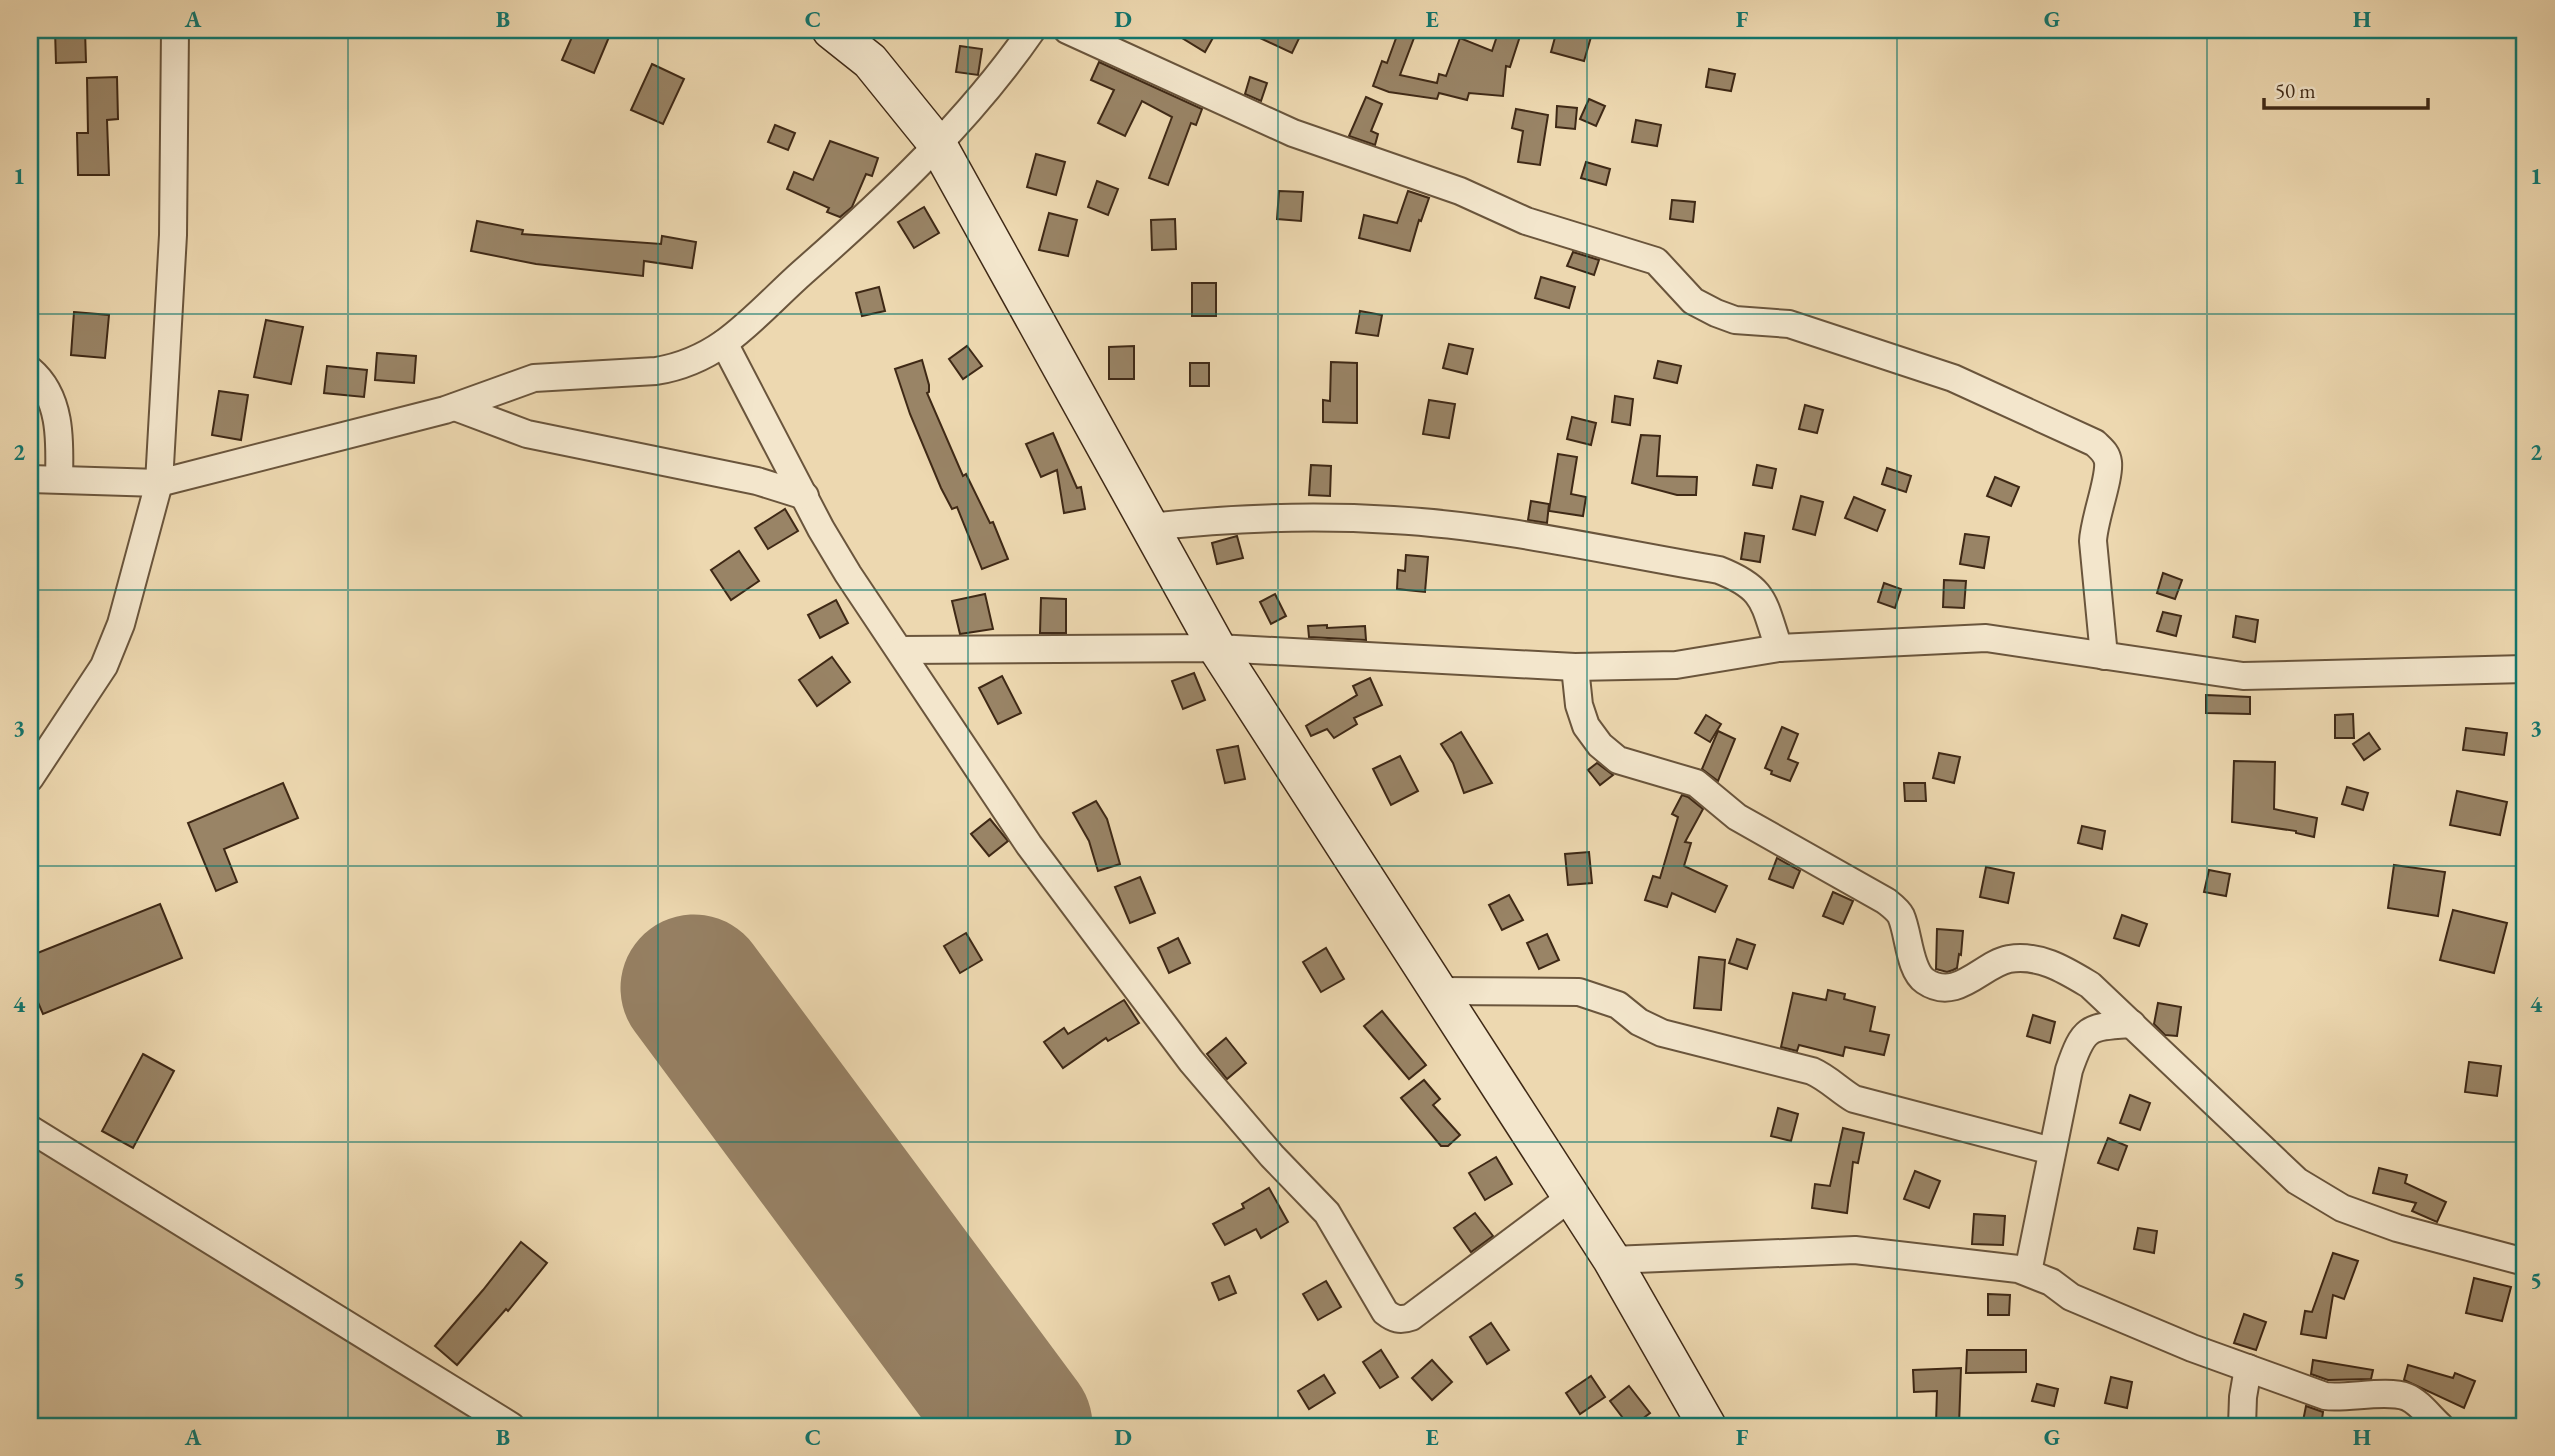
<svg xmlns="http://www.w3.org/2000/svg" width="2555" height="1456" viewBox="0 0 2555 1456" font-family="'EB Garamond',serif">
<rect width="100%" height="100%" fill="#edd8b0"/>
<filter id="stains"><feTurbulence type="fractalNoise" baseFrequency=".00286" numOctaves="4"/><feColorMatrix values="0 0 0 0 .2 0 0 0 0 .09 0 0 0 0 .02 0 0 0 .5 -.17"/></filter>
<radialGradient id="worn" r=".72"><stop offset=".6" stop-color="#630" stop-opacity="0"/><stop offset="1" stop-color="#630" stop-opacity=".3"/></radialGradient>
<polygon fill="#cfba96" stroke="#877256" stroke-width="2" points="30,1135 506,1426 30,1426"/>
<g fill="none" stroke-linecap="round" stroke-linejoin="round">
<polyline stroke="#968063" stroke-width="147" points="694,988 1019,1426"/>
</g>
<g fill="#998466" stroke="#3f2916" stroke-width="2">
<polygon points="55,30 85,30 86,62 56,63"/>
<polygon points="575,30 591,30 609,37 594,73 562,60"/>
<polygon points="1169,30 1203,30 1214,36 1205,52"/>
<polygon points="1243,30 1303,30 1292,53"/>
<polygon points="1399,30 1417,30 1400,75 1437,83 1439,74 1446,76 1460,38 1492,51 1499,30 1522,30 1510,67 1506,66 1503,96 1469,93 1467,100 1439,93 1437,99 1389,92 1373,86 1382,61 1387,63"/>
<polygon points="1557,30 1591,37 1584,61 1551,52"/>
<polygon points="960,46 982,49 978,75 956,72"/>
<polygon points="1099,62 1202,109 1196,125 1191,123 1168,185 1149,178 1172,117 1142,101 1125,136 1098,123 1114,90 1091,80"/>
<polygon points="652,64 684,79 663,124 631,110"/>
<polygon points="1709,69 1735,74 1731,91 1706,87"/>
<polygon points="117,77 118,119 107,120 109,175 78,175 77,133 88,133 87,78"/>
<polygon points="1250,77 1267,83 1261,101 1245,94"/>
<polygon points="1366,97 1382,104 1371,131 1378,134 1375,145 1349,136"/>
<polygon points="1589,99 1605,106 1596,126 1580,119"/>
<polygon points="1557,106 1577,108 1575,129 1556,127"/>
<polygon points="1516,109 1548,115 1540,165 1518,162 1523,131 1512,128"/>
<polygon points="1636,120 1661,125 1657,146 1632,142"/>
<polygon points="775,125 795,133 788,150 768,142"/>
<polygon points="830,141 878,158 872,176 866,174 852,207 840,217 827,212 829,208 787,189 794,172 813,180"/>
<polygon points="1036,154 1065,162 1056,195 1027,187"/>
<polygon points="1586,162 1610,169 1606,185 1581,178"/>
<polygon points="1097,181 1118,189 1108,215 1088,207"/>
<polygon points="1279,191 1303,192 1301,221 1277,219"/>
<polygon points="1408,191 1429,198 1421,221 1419,220 1410,251 1359,238 1364,215 1397,223"/>
<polygon points="1672,200 1695,202 1693,222 1670,219"/>
<polygon points="924,207 939,233 914,248 898,222"/>
<polygon points="1049,213 1077,220 1068,256 1039,250"/>
<polygon points="1175,219 1176,249 1152,250 1151,220"/>
<polygon points="477,221 523,230 522,234 661,244 662,236 696,242 692,268 644,261 643,276 536,264 471,251"/>
<polygon points="1573,252 1599,260 1594,275 1567,266"/>
<polygon points="1541,277 1575,287 1569,308 1535,298"/>
<rect x="1192" y="283" width="24" height="33"/>
<polygon points="879,287 885,311 862,316 856,293"/>
<polygon points="1360,311 1382,315 1378,336 1356,333"/>
<polygon points="74,312 109,315 105,358 71,355"/>
<polygon points="266,320 303,327 291,384 254,377"/>
<polygon points="1449,344 1473,349 1467,374 1443,368"/>
<polygon points="967,346 982,366 963,379 949,359"/>
<polygon points="1134,346 1134,379 1109,379 1109,347"/>
<polygon points="377,353 416,356 414,383 375,380"/>
<polygon points="922,360 929,385 929,392 927,393 963,476 966,474 990,523 993,522 1008,559 982,569 957,507 952,509 941,488 910,414 895,369"/>
<polygon points="1658,361 1681,366 1677,383 1654,378"/>
<polygon points="1331,362 1357,363 1357,423 1323,422 1323,400 1330,401"/>
<rect x="1190" y="363" width="19" height="23"/>
<polygon points="327,366 367,370 364,397 324,393"/>
<polygon points="219,391 248,395 241,440 212,435"/>
<polygon points="1615,396 1633,399 1630,425 1612,422"/>
<polygon points="1429,400 1455,404 1449,438 1423,434"/>
<polygon points="1805,405 1823,410 1817,433 1799,429"/>
<polygon points="1572,417 1596,423 1591,445 1567,439"/>
<polygon points="1053,433 1077,488 1081,487 1085,509 1064,513 1057,470 1041,477 1026,444"/>
<polygon points="1641,435 1660,436 1657,476 1697,477 1696,495 1677,495 1632,483"/>
<polygon points="1558,454 1577,457 1571,494 1586,497 1583,516 1549,511"/>
<polygon points="1311,465 1331,466 1330,496 1309,495"/>
<polygon points="1757,465 1776,469 1772,488 1753,485"/>
<polygon points="1887,468 1911,476 1906,492 1882,484"/>
<polygon points="1995,477 2019,487 2011,506 1987,496"/>
<polygon points="1801,496 1823,502 1815,535 1793,529"/>
<polygon points="1854,497 1885,510 1877,531 1845,518"/>
<polygon points="1531,501 1549,504 1547,523 1528,520"/>
<polygon points="785,509 798,531 768,549 755,528"/>
<polygon points="1745,533 1764,536 1760,562 1741,559"/>
<polygon points="1965,534 1989,537 1984,568 1960,564"/>
<polygon points="1237,536 1243,558 1217,564 1212,543"/>
<polygon points="739,551 759,581 731,600 711,570"/>
<polygon points="1406,555 1428,557 1425,592 1397,589 1398,570 1405,571"/>
<polygon points="2163,573 2182,580 2175,599 2157,593"/>
<polygon points="1944,580 1966,581 1964,608 1943,607"/>
<polygon points="1884,583 1901,589 1895,608 1878,602"/>
<polygon points="985,594 993,629 960,634 952,601"/>
<polygon points="1275,594 1286,616 1271,624 1260,602"/>
<polygon points="1041,598 1066,599 1066,633 1040,633"/>
<polygon points="836,600 848,623 820,638 808,615"/>
<polygon points="2163,612 2181,616 2176,636 2157,631"/>
<polygon points="2236,616 2258,620 2255,642 2233,637"/>
<polygon points="1327,625 1327,628 1365,626 1366,640 1309,637 1308,626"/>
<polygon points="832,657 850,682 817,706 799,680"/>
<polygon points="1194,673 1205,700 1183,709 1172,681"/>
<polygon points="1002,676 1021,713 998,724 979,688"/>
<polygon points="1370,678 1382,705 1354,718 1357,724 1334,738 1327,729 1311,736 1306,726 1357,695 1353,686"/>
<polygon points="2206,695 2250,697 2250,714 2206,713"/>
<polygon points="2353,714 2354,738 2335,738 2335,715"/>
<polygon points="1706,715 1721,724 1710,742 1695,733"/>
<polygon points="1782,727 1798,734 1788,759 1798,763 1790,781 1771,774 1772,771 1765,768"/>
<polygon points="2466,728 2507,733 2504,755 2463,750"/>
<polygon points="1718,731 1735,739 1718,781 1702,769"/>
<polygon points="1461,732 1492,783 1464,793 1453,763 1441,744"/>
<polygon points="2369,733 2380,749 2364,760 2353,744"/>
<polygon points="1238,746 1245,779 1225,783 1217,750"/>
<polygon points="1939,753 1960,757 1954,783 1933,778"/>
<polygon points="1400,756 1418,791 1391,805 1373,769"/>
<polygon points="2234,761 2275,762 2274,809 2317,818 2314,837 2296,833 2296,831 2232,822"/>
<polygon points="1597,763 1613,775 1600,785 1588,770"/>
<polygon points="283,783 298,818 224,849 237,882 216,891 188,823"/>
<polygon points="1904,783 1925,783 1926,801 1905,801"/>
<polygon points="2347,787 2368,793 2363,810 2342,804"/>
<polygon points="2457,791 2507,802 2500,835 2450,825"/>
<polygon points="1682,795 1688,797 1703,809 1685,842 1691,843 1684,866 1727,886 1715,912 1672,893 1667,907 1645,900 1653,876 1660,878 1678,817 1672,814"/>
<polygon points="1096,801 1107,819 1120,864 1098,871 1089,841 1073,813"/>
<polygon points="990,819 1008,841 989,856 971,834"/>
<polygon points="2082,826 2105,831 2102,849 2078,843"/>
<polygon points="1589,852 1592,883 1568,885 1565,854"/>
<polygon points="1777,858 1800,871 1793,888 1769,879"/>
<polygon points="2394,865 2445,872 2438,916 2388,908"/>
<polygon points="1986,867 2014,873 2008,903 1980,897"/>
<polygon points="2209,870 2230,874 2226,896 2204,892"/>
<polygon points="1140,877 1155,913 1130,923 1115,887"/>
<polygon points="1833,892 1853,901 1843,924 1823,916"/>
<polygon points="1509,895 1523,920 1502,930 1489,905"/>
<polygon points="160,904 182,958 43,1014 37,1000 30,1003 30,956"/>
<polygon points="2453,910 2507,923 2494,973 2440,960"/>
<polygon points="2122,915 2147,924 2139,946 2114,938"/>
<polygon points="1937,929 1963,931 1961,955 1959,954 1957,968 1953,970 1947,972 1936,969"/>
<polygon points="966,933 982,960 960,973 944,946"/>
<polygon points="1547,934 1559,960 1539,969 1527,943"/>
<polygon points="1178,938 1190,963 1169,973 1158,948"/>
<polygon points="1737,939 1755,945 1747,969 1729,963"/>
<polygon points="1326,948 1344,979 1321,992 1303,962"/>
<polygon points="1699,957 1725,960 1721,1010 1694,1008"/>
<polygon points="1828,990 1845,994 1844,999 1875,1007 1870,1031 1889,1035 1884,1055 1845,1047 1843,1056 1799,1045 1797,1051 1781,1047 1793,993 1826,1000"/>
<polygon points="1124,1000 1139,1023 1108,1041 1106,1038 1063,1068 1044,1042 1064,1028 1068,1034"/>
<polygon points="2158,1003 2181,1007 2177,1036 2165,1035 2154,1024"/>
<polygon points="1382,1011 1426,1065 1409,1079 1364,1026"/>
<polygon points="2033,1015 2055,1022 2050,1043 2027,1036"/>
<polygon points="1226,1038 1246,1063 1227,1079 1207,1054"/>
<polygon points="143,1054 174,1071 133,1148 102,1131"/>
<polygon points="2469,1062 2501,1066 2497,1096 2465,1092"/>
<polygon points="1424,1080 1440,1099 1433,1105 1460,1135 1448,1146 1441,1146 1401,1098"/>
<polygon points="2130,1095 2150,1103 2140,1130 2120,1123"/>
<polygon points="1778,1108 1798,1114 1791,1141 1771,1136"/>
<polygon points="1843,1128 1864,1133 1858,1163 1853,1162 1847,1213 1812,1208 1815,1184 1830,1186"/>
<polygon points="2108,1138 2127,1146 2118,1170 2098,1163"/>
<polygon points="1496,1157 1512,1184 1485,1200 1469,1173"/>
<polygon points="2379,1168 2407,1175 2405,1183 2446,1202 2437,1222 2412,1211 2416,1203 2373,1193"/>
<polygon points="1915,1171 1940,1181 1929,1208 1904,1199"/>
<polygon points="1269,1188 1288,1222 1261,1238 1256,1229 1225,1245 1213,1224 1244,1208 1242,1204"/>
<polygon points="1475,1213 1493,1236 1471,1252 1454,1228"/>
<polygon points="1974,1214 2005,1216 2003,1245 1972,1244"/>
<polygon points="2138,1228 2157,1231 2154,1253 2134,1249"/>
<polygon points="521,1242 547,1263 508,1311 506,1309 457,1365 435,1346 483,1290"/>
<polygon points="2333,1253 2358,1261 2344,1299 2333,1295 2326,1338 2301,1334 2305,1311 2312,1312"/>
<polygon points="1229,1276 1236,1293 1219,1300 1212,1283"/>
<polygon points="2474,1278 2511,1287 2502,1321 2466,1313"/>
<polygon points="1326,1281 1341,1307 1318,1320 1303,1294"/>
<polygon points="1988,1294 2010,1295 2009,1315 1988,1315"/>
<polygon points="2244,1314 2266,1322 2256,1350 2234,1343"/>
<polygon points="1491,1323 1509,1350 1487,1364 1470,1337"/>
<polygon points="1381,1350 1398,1377 1380,1388 1363,1362"/>
<polygon points="1967,1350 2026,1350 2026,1372 1966,1373"/>
<polygon points="1432,1360 1452,1382 1432,1400 1412,1378"/>
<polygon points="2313,1360 2373,1370 2371,1379 2328,1380 2311,1374"/>
<polygon points="2408,1365 2453,1378 2455,1373 2475,1381 2464,1408 2404,1380"/>
<polygon points="1961,1368 1959,1425 1936,1424 1937,1391 1914,1392 1913,1370"/>
<polygon points="1324,1375 1335,1393 1309,1409 1298,1391"/>
<polygon points="1591,1376 1605,1397 1580,1414 1566,1393"/>
<polygon points="2111,1377 2132,1382 2127,1408 2105,1403"/>
<polygon points="2037,1384 2058,1389 2054,1406 2032,1401"/>
<polygon points="1629,1386 1650,1413 1633,1426 1629,1426 1610,1401"/>
<polygon points="2306,1406 2323,1412 2321,1426 2302,1426"/>
</g>
<g fill="none" stroke-linecap="round" stroke-linejoin="round">
<g stroke="#6a553c" stroke-width="30">
<g id="street">
<path d="M1067,30L1293,133L1460,191L1526,221L1656,261L1693,301L1716,313L1735,320L1789,324L1953,378L2095,443C2101,449 2107,453 2108,462C2110,479 2094,519 2093,541L2104,656"/>
<path d="M724,343L821,529L848,574L1029,845L1191,1061L1272,1156L1327,1213L1385,1312C1394,1319 1400,1321 1411,1317L1571,1197"/>
<path d="M30,370C62,397 60,442 59,479"/>
<polyline points="455,407 527,434 757,481 805,496"/>
<path d="M30,479L159,483L445,410L534,378L656,371C681,367 704,357 724,343C752,323 777,295 803,272C886,199 969,121 1032,30"/>
<path d="M1150,527C1230,518 1313,515 1393,520C1502,526 1611,552 1719,570C1767,589 1763,603 1779,648"/>
<polyline points="901,650 1217,648 1575,667 1676,665 1779,648 1986,638 2243,676 2525,669"/>
<path d="M1575,667L1579,705L1586,726L1600,745L1618,760L1696,783L1737,817L1886,901C1891,905 1898,910 1901,916C1909,934 1909,970 1925,981C1957,1003 1982,964 2009,959C2040,954 2065,970 2090,985L2297,1181L2342,1208L2397,1228L2525,1262"/>
<polyline points="30,778 104,666 121,624 159,483 173,235 175,30"/>
<path d="M1438,991L1579,992L1618,1005L1639,1022L1662,1033L1812,1071C1828,1078 1839,1090 1854,1099L2052,1151"/>
<polyline points="30,1129 511,1426"/>
<path d="M1612,1260L1855,1250L2018,1269L2051,1282L2071,1297L2192,1348L2325,1396C2348,1399 2387,1389 2407,1397C2419,1402 2430,1417 2440,1426"/>
<path d="M2028,1272L2069,1070C2084,1026 2088,1027 2132,1024"/>
<polyline points="2242,1426 2243,1397 2248,1368"/>
</g>
</g>
<g stroke="#3f2916" stroke-width="40">
<polyline id="secondary" points="831,30 870,61 938,145 1217,648 1612,1260 1707,1426"/>
</g>
<use href="#street" stroke="#f3e6cc" stroke-width="26"/>
<use href="#secondary" stroke="#f3e6cc" stroke-width="37"/>
</g>
<path fill="none" stroke="#0f766e" stroke-width="2" stroke-opacity="0.55" d="M348,30V1426M658,30V1426M968,30V1426M1278,30V1426M1587,30V1426M1897,30V1426M2207,30V1426M30,314H2525M30,590H2525M30,866H2525M30,1142H2525"/>
<rect width="2555" height="1456" fill="none" stroke="#edd8b0" stroke-width="77"/>
<path d="M2264 98v10h164v-10" fill="none" stroke="#3f2916" stroke-width="3.5"/>
<text x="2275" y="98" font-size="21" fill="#3f2916" stroke="#f3e6cc" stroke-width="5" paint-order="stroke">50 m</text>
<rect x="38" y="38" width="2478" height="1380" fill="none" stroke="#0f766e" stroke-width="2.5"/>
<g font-size="23" text-anchor="middle" font-weight="bold" fill="#0f766e">
<text x="193" y="27">A</text>
<text x="503" y="27">B</text>
<text x="813" y="27">C</text>
<text x="1123" y="27">D</text>
<text x="1432" y="27">E</text>
<text x="1742" y="27">F</text>
<text x="2052" y="27">G</text>
<text x="2362" y="27">H</text>
<text x="19" y="184">1</text>
<text x="2536" y="184">1</text>
<text x="19" y="460">2</text>
<text x="2536" y="460">2</text>
<text x="19" y="736">3</text>
<text x="2536" y="736">3</text>
<text x="19" y="1012">4</text>
<text x="2536" y="1012">4</text>
<text x="19" y="1288">5</text>
<text x="2536" y="1288">5</text>
<text x="193" y="1445">A</text>
<text x="503" y="1445">B</text>
<text x="813" y="1445">C</text>
<text x="1123" y="1445">D</text>
<text x="1432" y="1445">E</text>
<text x="1742" y="1445">F</text>
<text x="2052" y="1445">G</text>
<text x="2362" y="1445">H</text>
</g>
<rect width="100%" height="100%" filter="url(#stains)"/>
<rect width="100%" height="100%" fill="url(#worn)"/>
</svg>
